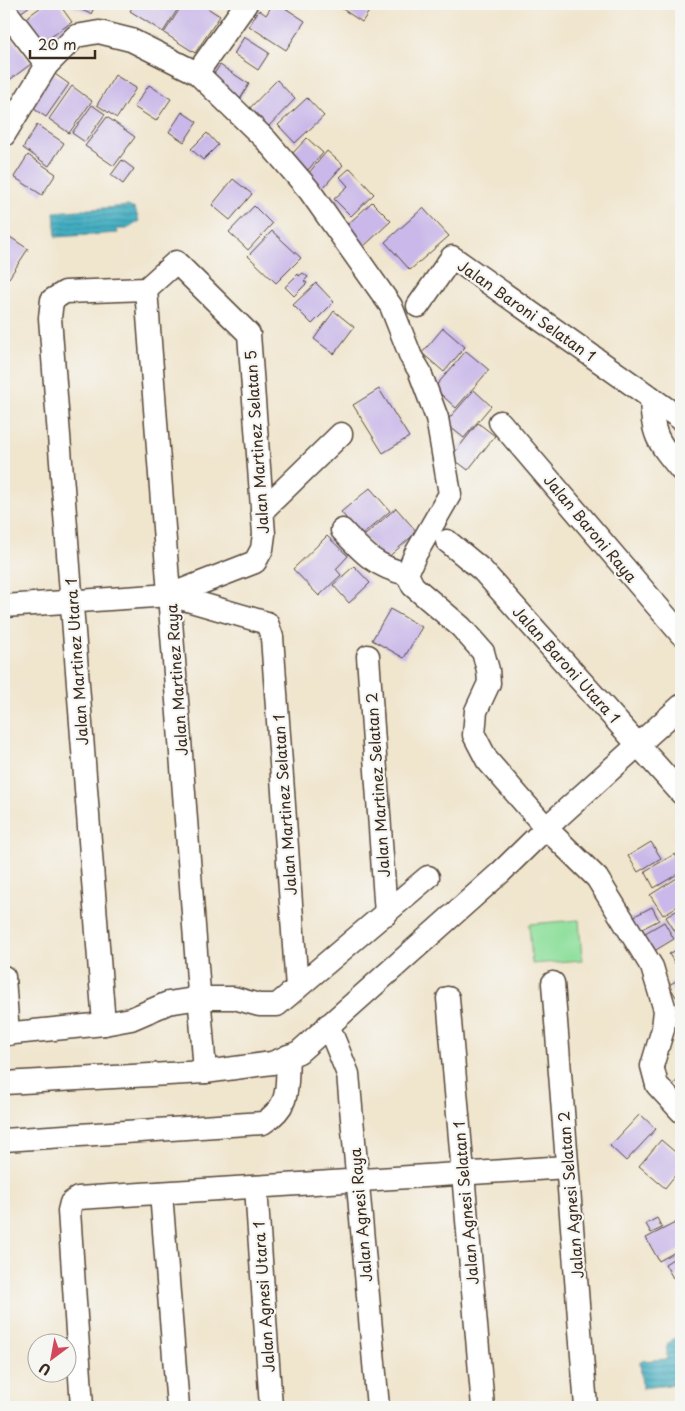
<svg xmlns="http://www.w3.org/2000/svg" width="685" height="1411" viewBox="0 0 685 1411" font-family="'Playpen Sans',sans-serif">
<defs>
<pattern id="water-rules" width="6" height="5" patternUnits="userSpaceOnUse" patternTransform="scale(1.25)"><rect width="6" height="5" fill="#42adc1"/><path d="M0 2.5h6" fill="none" stroke="#388d9c"/></pattern>
</defs>
<rect width="100%" height="100%" fill="#f6f6f2"/>
<filter id="ink" filterUnits="userSpaceOnUse"><feTurbulence type="fractalNoise" baseFrequency=".02" numOctaves="2"/><feDisplacementMap in="SourceGraphic" scale="10" xChannelSelector="R" yChannelSelector="G"/><feConvolveMatrix kernelMatrix="1 2 1 2 8 2 1 2 1" color-interpolation-filters="sRGB"/></filter>
<filter id="wash" filterUnits="userSpaceOnUse"><feTurbulence type="fractalNoise" baseFrequency=".0096" numOctaves="4" result="noise"/><feDisplacementMap in="SourceGraphic" scale="20" xChannelSelector="R" yChannelSelector="G"/><feGaussianBlur stdDeviation="1.12" result="paint"/><feColorMatrix in="noise" values="0 0 0 0 0 0 0 0 0 0 0 0 0 0 0 0 0 1.4 0 .05"/><feComposite in="paint" operator="in"/></filter>
<g filter="url(#wash)">
<rect width="100%" height="100%" fill="#f0e5cd"/>
<polygon fill="#92e09f" stroke="#66855e" points="579,920 582,960 532,964 529,924"/>
<g fill="url(#water-rules)" stroke="#3e6c70">
<polygon points="128,206 135,209 139,221 127,229 117,229 118,233 56,237 54,212"/>
<path d="M675,1338L681,1340V1384L642,1388L640,1361L667,1359C667,1349 664,1343 675,1338Z"/>
</g>
<g id="blocks">
<g fill="#c9b8e9">
<polygon points="9,4 33,4 17,15"/>
<polygon points="45,4 59,4 72,22 44,42 26,18"/>
<polygon points="67,4 96,4 91,14"/>
<polygon points="134,4 181,4 163,32 130,11"/>
<polygon points="183,4 201,4 220,16 195,53 164,33"/>
<polygon points="273,4 279,4 305,21 286,50 249,26 259,10 266,15"/>
<polygon points="335,4 374,4 362,22"/>
<polygon points="4,28 31,64 4,84"/>
<polygon points="244,37 269,53 258,70 234,54"/>
<polygon points="220,65 249,84 239,101 209,81"/>
<polygon points="52,72 69,84 46,117 28,105"/>
<polygon points="115,75 136,88 117,118 97,105"/>
<polygon points="277,80 295,99 264,131 245,113"/>
<polygon points="149,85 171,99 156,121 134,107"/>
<polygon points="72,86 92,101 69,133 49,119"/>
<polygon points="307,98 324,116 295,143 278,125"/>
<polygon points="92,105 105,114 85,142 72,133"/>
<polygon points="182,112 197,122 184,142 169,132"/>
<polygon points="107,117 135,137 114,166 85,146"/>
<polygon points="37,125 64,143 49,166 23,148"/>
<polygon points="207,133 218,145 203,160 191,149"/>
<polygon points="307,138 323,153 308,170 291,155"/>
<polygon points="327,151 343,165 323,188 308,174"/>
<polygon points="28,155 56,174 42,195 14,177"/>
<polygon points="122,160 134,169 123,184 111,175"/>
<polygon points="350,168 374,194 351,216 334,199 348,186 340,177"/>
<polygon points="233,179 252,194 230,220 212,205"/>
<polygon points="372,202 391,221 363,247 344,228"/>
<polygon points="254,206 272,224 248,250 229,232"/>
<polygon points="423,208 449,236 410,270 385,242"/>
<polygon points="272,231 301,258 276,283 248,256"/>
<polygon points="4,233 28,249 9,278 4,275"/>
<polygon points="303,273 308,277 304,281 307,283 294,296 285,287 298,274 299,276"/>
<polygon points="316,283 334,302 312,324 293,305"/>
<polygon points="334,311 354,327 334,354 314,339"/>
<polygon points="443,328 465,347 444,372 422,353"/>
<polygon points="466,351 489,370 456,408 434,388"/>
<polygon points="379,389 409,437 383,453 353,405"/>
<polygon points="474,390 491,406 464,438 445,423"/>
<polygon points="478,423 495,436 468,470 451,457"/>
<polygon points="370,488 390,511 361,536 341,512"/>
<polygon points="396,508 417,532 385,560 364,536"/>
<polygon points="327,536 348,556 336,569 341,575 319,596 293,569"/>
<polygon points="354,566 370,583 349,603 333,585"/>
<polygon points="390,609 422,627 404,658 372,640"/>
<polygon points="651,842 661,858 638,872 628,856"/>
<polygon points="675,854 681,865 681,872 654,888 645,871"/>
<polygon points="677,878 681,886 681,904 663,915 650,895"/>
<polygon points="652,907 659,920 634,933 627,920"/>
<polygon points="681,908 681,934 678,936 666,917"/>
<polygon points="664,922 674,939 651,953 640,936"/>
<polygon points="681,947 681,964 677,967 669,954"/>
<polygon points="681,978 681,994 676,997 669,985"/>
<polygon points="681,1076 681,1092 673,1085"/>
<polygon points="640,1114 656,1129 626,1161 610,1146"/>
<polygon points="661,1140 681,1157 681,1168 665,1188 639,1166"/>
<polygon points="657,1218 662,1228 651,1233 646,1224"/>
<polygon points="679,1221 681,1226 681,1249 659,1261 646,1238"/>
<polygon points="681,1254 681,1274 673,1278 665,1264"/>
</g>
</g>
</g>
<g filter="url(#ink)">
<use href="#blocks" fill-opacity="0" stroke="#564638" stroke-width="1"/>
<g fill="none" stroke-linecap="round" stroke-linejoin="round">
<g stroke="#564638" stroke-width="25">
<g id="minor">
<polyline points="4,9 47,65"/>
<polyline points="197,73 246,4"/>
<polyline points="4,135 47,65 76,36 99,32 131,40 197,73 266,140 309,190 391,306 411,357 419,370 437,418 450,494 415,555 407,574 413,586 461,627 483,652 488,670 489,683 476,711 474,735 487,760 548,830 597,878 652,967 665,1010 663,1029 652,1066 657,1085 681,1111"/>
<polyline points="146,289 205,1072"/>
<polyline points="418,306 452,257 681,419"/>
<path d="M651,397C652,435 657,441 681,470"/>
<polyline points="500,422 681,634"/>
<polyline points="262,511 341,434"/>
<path d="M342,530C363,553 376,567 407,574"/>
<polyline points="447,541 482,570 681,793"/>
<polyline points="170,595 267,623 272,637 297,988"/>
<polyline points="4,606 170,595 255,562 262,549 264,534 249,334 176,262 146,289 65,292 52,300 50,318 104,1024"/>
<polyline points="368,656 386,914"/>
<polyline points="4,977 8,1034"/>
<polyline points="553,983 586,1407"/>
<polyline points="448,998 483,1407"/>
<polyline points="328,1025 348,1074 378,1407"/>
<polyline points="4,1034 104,1024 131,1019 168,1003 200,998 234,998 259,1005 277,1005 428,877"/>
<polyline points="4,1083 205,1072 272,1063 299,1052 501,872 546,828 681,706"/>
<path d="M4,1140L263,1123C292,1105 286,1087 288,1056"/>
<polyline points="256,1187 271,1407"/>
<polyline points="161,1193 178,1407"/>
<polyline points="82,1407 69,1211 71,1203 78,1198 567,1167"/>
</g>
</g>
<use href="#minor" stroke="#fff" stroke-width="22"/>
</g>
</g>
<g text-anchor="middle" dominant-baseline="central" stroke-width="4.5" stroke-linejoin="round" paint-order="stroke">
<g font-size="15" fill="#3b2a1e" stroke="#f6f6f2">
<text transform="translate(527 310) rotate(35)">Jalan Baroni Selatan 1</text>
<text transform="translate(256 442) rotate(-94)">Jalan Martinez Selatan 5</text>
<text transform="translate(591 528) rotate(50)">Jalan Baroni Raya</text>
<text transform="translate(76 662) rotate(-94)">Jalan Martinez Utara 1</text>
<text transform="translate(567 664) rotate(48)">Jalan Baroni Utara 1</text>
<text transform="translate(176 680) rotate(-94)">Jalan Martinez Raya</text>
<text transform="translate(377 785) rotate(-94)">Jalan Martinez Selatan 2</text>
<text transform="translate(284 805) rotate(-94)">Jalan Martinez Selatan 1</text>
<text transform="translate(570 1195) rotate(-95)">Jalan Agnesi Selatan 2</text>
<text transform="translate(465 1203) rotate(-95)">Jalan Agnesi Selatan 1</text>
<text transform="translate(360 1215) rotate(-95)">Jalan Agnesi Raya</text>
<text transform="translate(263 1297) rotate(-94)">Jalan Agnesi Utara 1</text>
</g>
</g>
<rect width="685" height="1411" fill="none" stroke="#f6f6f2" stroke-width="20"/>
<g transform="translate(52 1358) rotate(212)"><circle r="24" fill="#f6f6f2" stroke="#aba49d"/>
<path d="M0-4L9 19L0 12L-9 19Z" fill="#d1495b"/>
<text y="-8" font-size="14" font-weight="bold" text-anchor="middle" fill="#3b2a1e">U</text>
</g>
<path d="M30 50v8h65v-8" fill="none" stroke="#3b2a1e" stroke-width="2.5"/>
<text x="38" y="50" font-size="15" fill="#3b2a1e" stroke="#f6f6f2" stroke-width="4" paint-order="stroke">20 m</text>
</svg>
